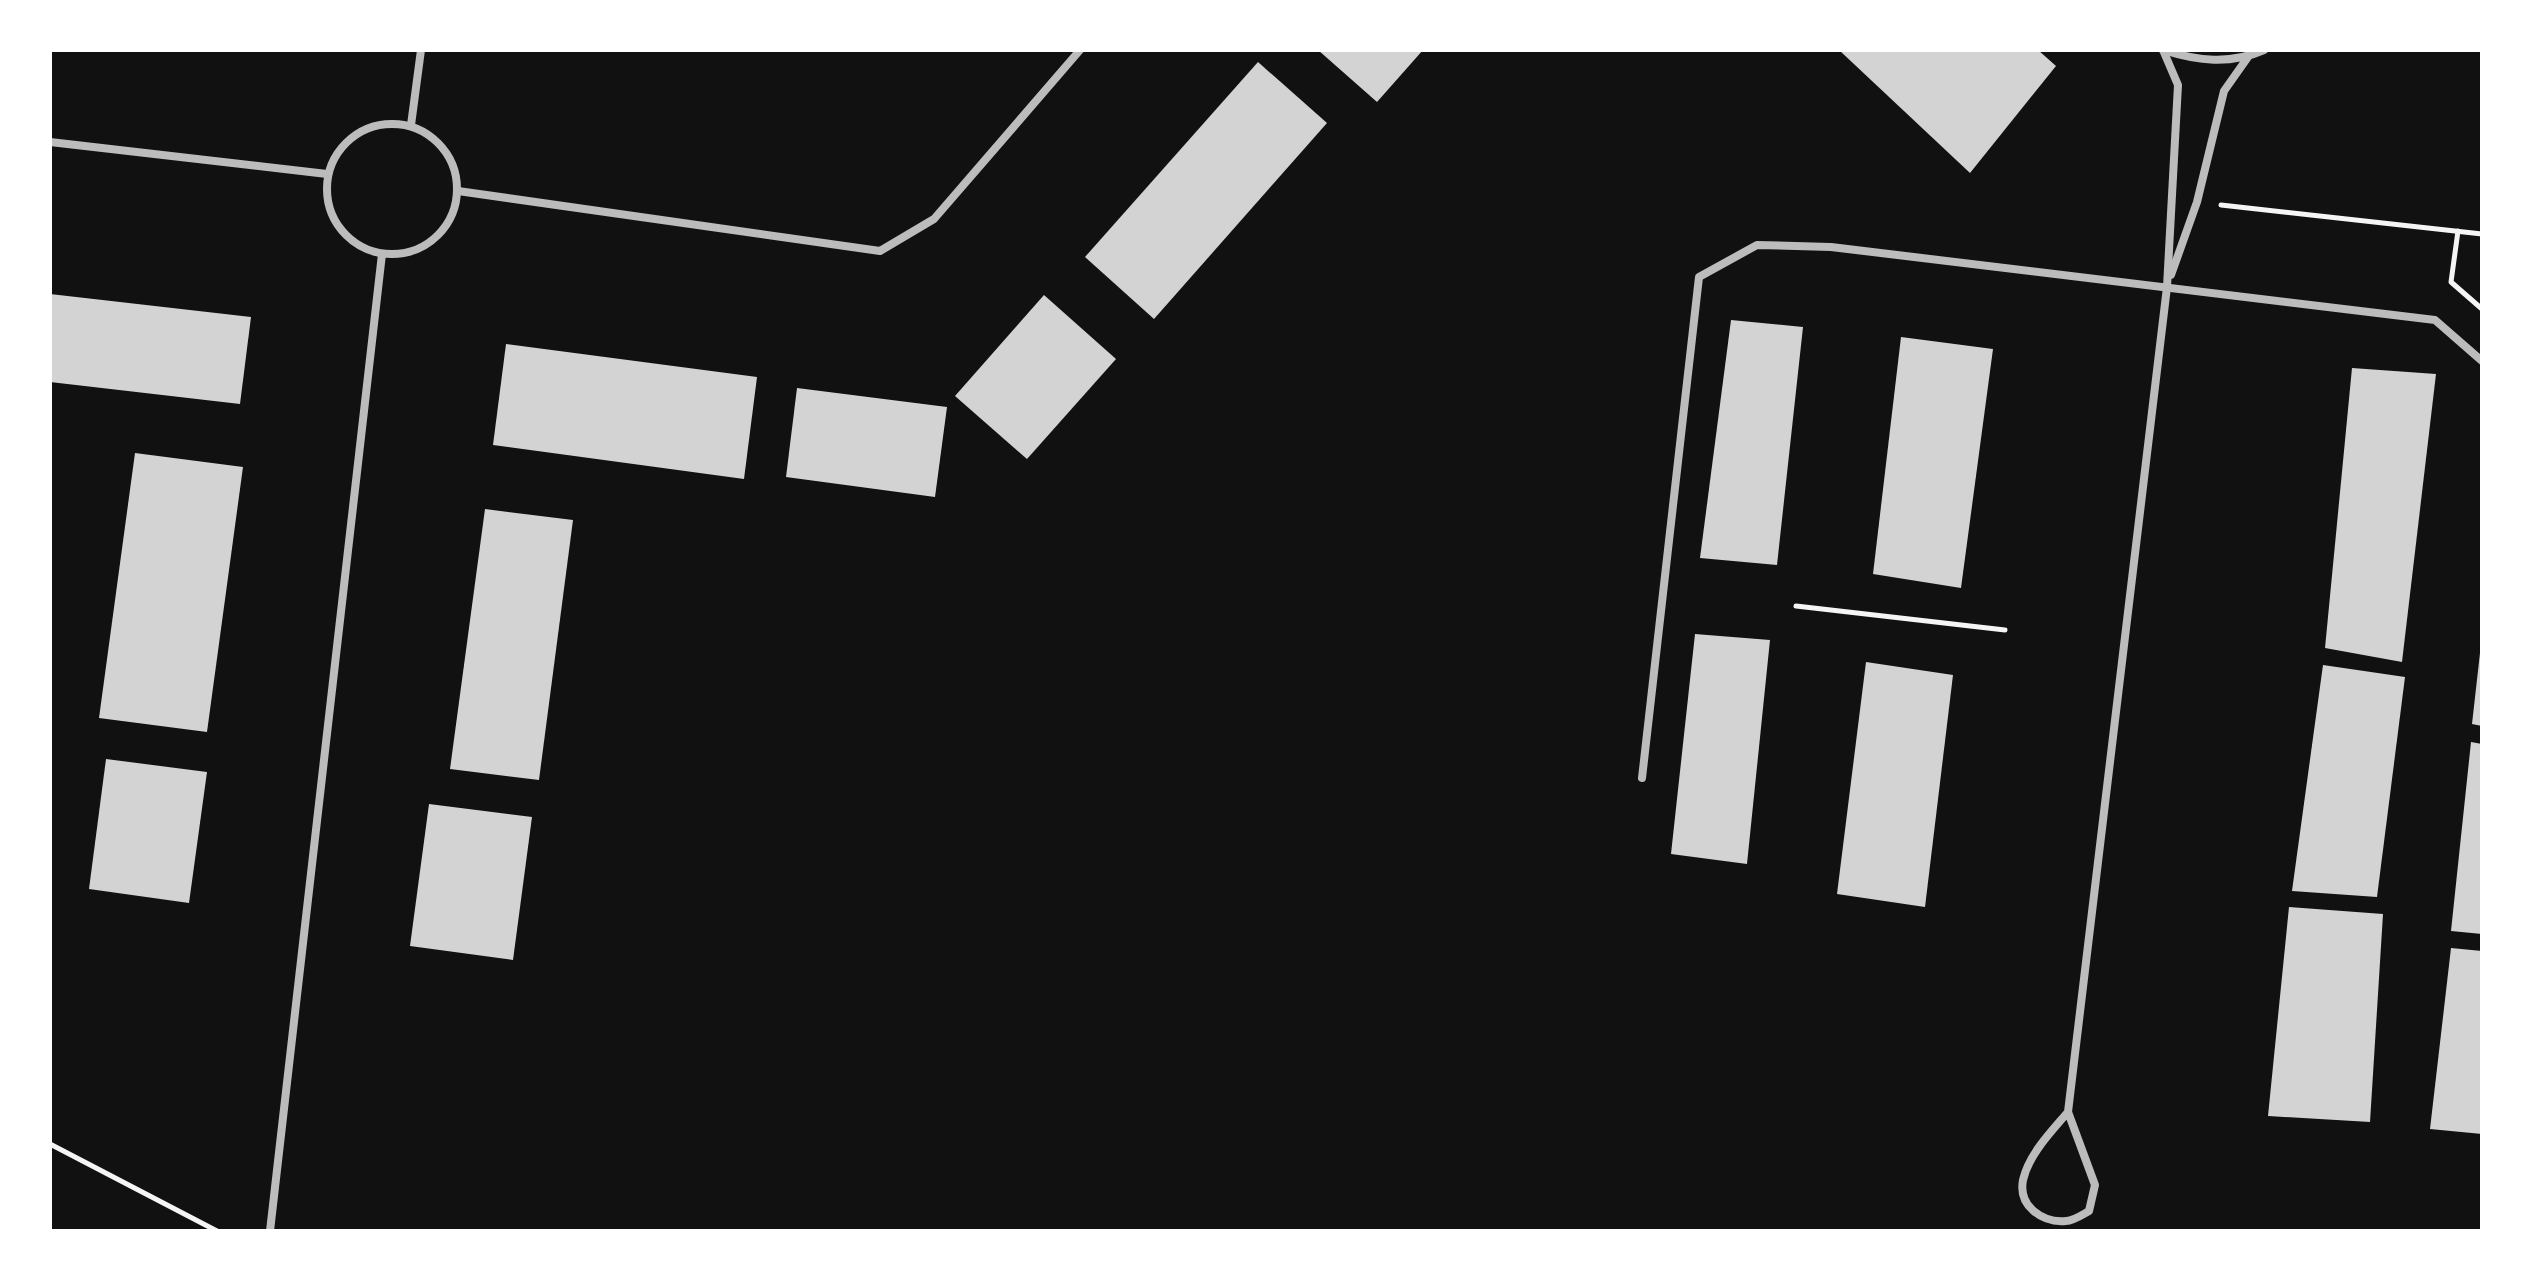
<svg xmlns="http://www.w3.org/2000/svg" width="2532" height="1281" viewBox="0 0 2532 1281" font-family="'Titillium Web',sans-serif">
<rect width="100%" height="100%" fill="#111"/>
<g fill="#d3d3d3">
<polygon points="1318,50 1423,50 1377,102"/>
<polygon points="1839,50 2038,50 2056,66 1970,173"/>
<polygon points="1258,62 1327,123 1154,319 1085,257"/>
<polygon points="50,294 251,317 240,404 50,382"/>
<polygon points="1044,295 1116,359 1027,459 955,396"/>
<polygon points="1731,320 1803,327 1777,565 1700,558"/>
<polygon points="1901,337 1993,349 1961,588 1873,574"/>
<polygon points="506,344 757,377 744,479 493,445"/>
<polygon points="2352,368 2436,374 2402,662 2325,648"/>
<polygon points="797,388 947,407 935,497 786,477"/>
<polygon points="135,453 243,467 207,732 99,718"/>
<polygon points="485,509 573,520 539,780 450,769"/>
<polygon points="1695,634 1770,640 1747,864 1671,854"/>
<polygon points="2480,653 2482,653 2482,726 2472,724"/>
<polygon points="1866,662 1953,675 1925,907 1837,894"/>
<polygon points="2323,665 2405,677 2377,897 2292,891"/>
<polygon points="2471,742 2482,744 2482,934 2451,931"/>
<polygon points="106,759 207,772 189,903 89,889"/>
<polygon points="429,804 532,817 513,960 410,946"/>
<polygon points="2289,907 2383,914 2370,1122 2268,1116"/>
<polygon points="2451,948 2482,951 2482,1134 2430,1129"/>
</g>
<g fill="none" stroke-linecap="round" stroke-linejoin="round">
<g stroke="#f5f5f5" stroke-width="5">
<polyline points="2221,205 2482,234"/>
<polyline points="2458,231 2451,282 2482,309"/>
<polyline points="1796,606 2005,630"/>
<polyline points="50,1144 217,1231"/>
</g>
<g stroke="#bcbcbc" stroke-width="8">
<path d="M2163,50C2198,61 2230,65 2264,50"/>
<circle cx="392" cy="189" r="65"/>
<polyline points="411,125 421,50"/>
<polyline points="50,142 327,174"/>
<polyline points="458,191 880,251 934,219 1080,50"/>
<polyline points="2171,275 2197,202 2224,91 2248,57"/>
<polyline points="1642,778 1699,277 1757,245 1831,247 2435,320 2482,361"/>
<path d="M2068,1112C2051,1132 2029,1154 2023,1180C2018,1206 2042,1223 2066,1221C2073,1221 2082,1215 2089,1211L2095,1185L2068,1112L2167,287L2178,85L2163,50"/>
<polyline points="270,1231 382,254"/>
</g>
</g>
<rect width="2532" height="1281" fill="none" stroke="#ffffff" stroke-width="104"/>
</svg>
